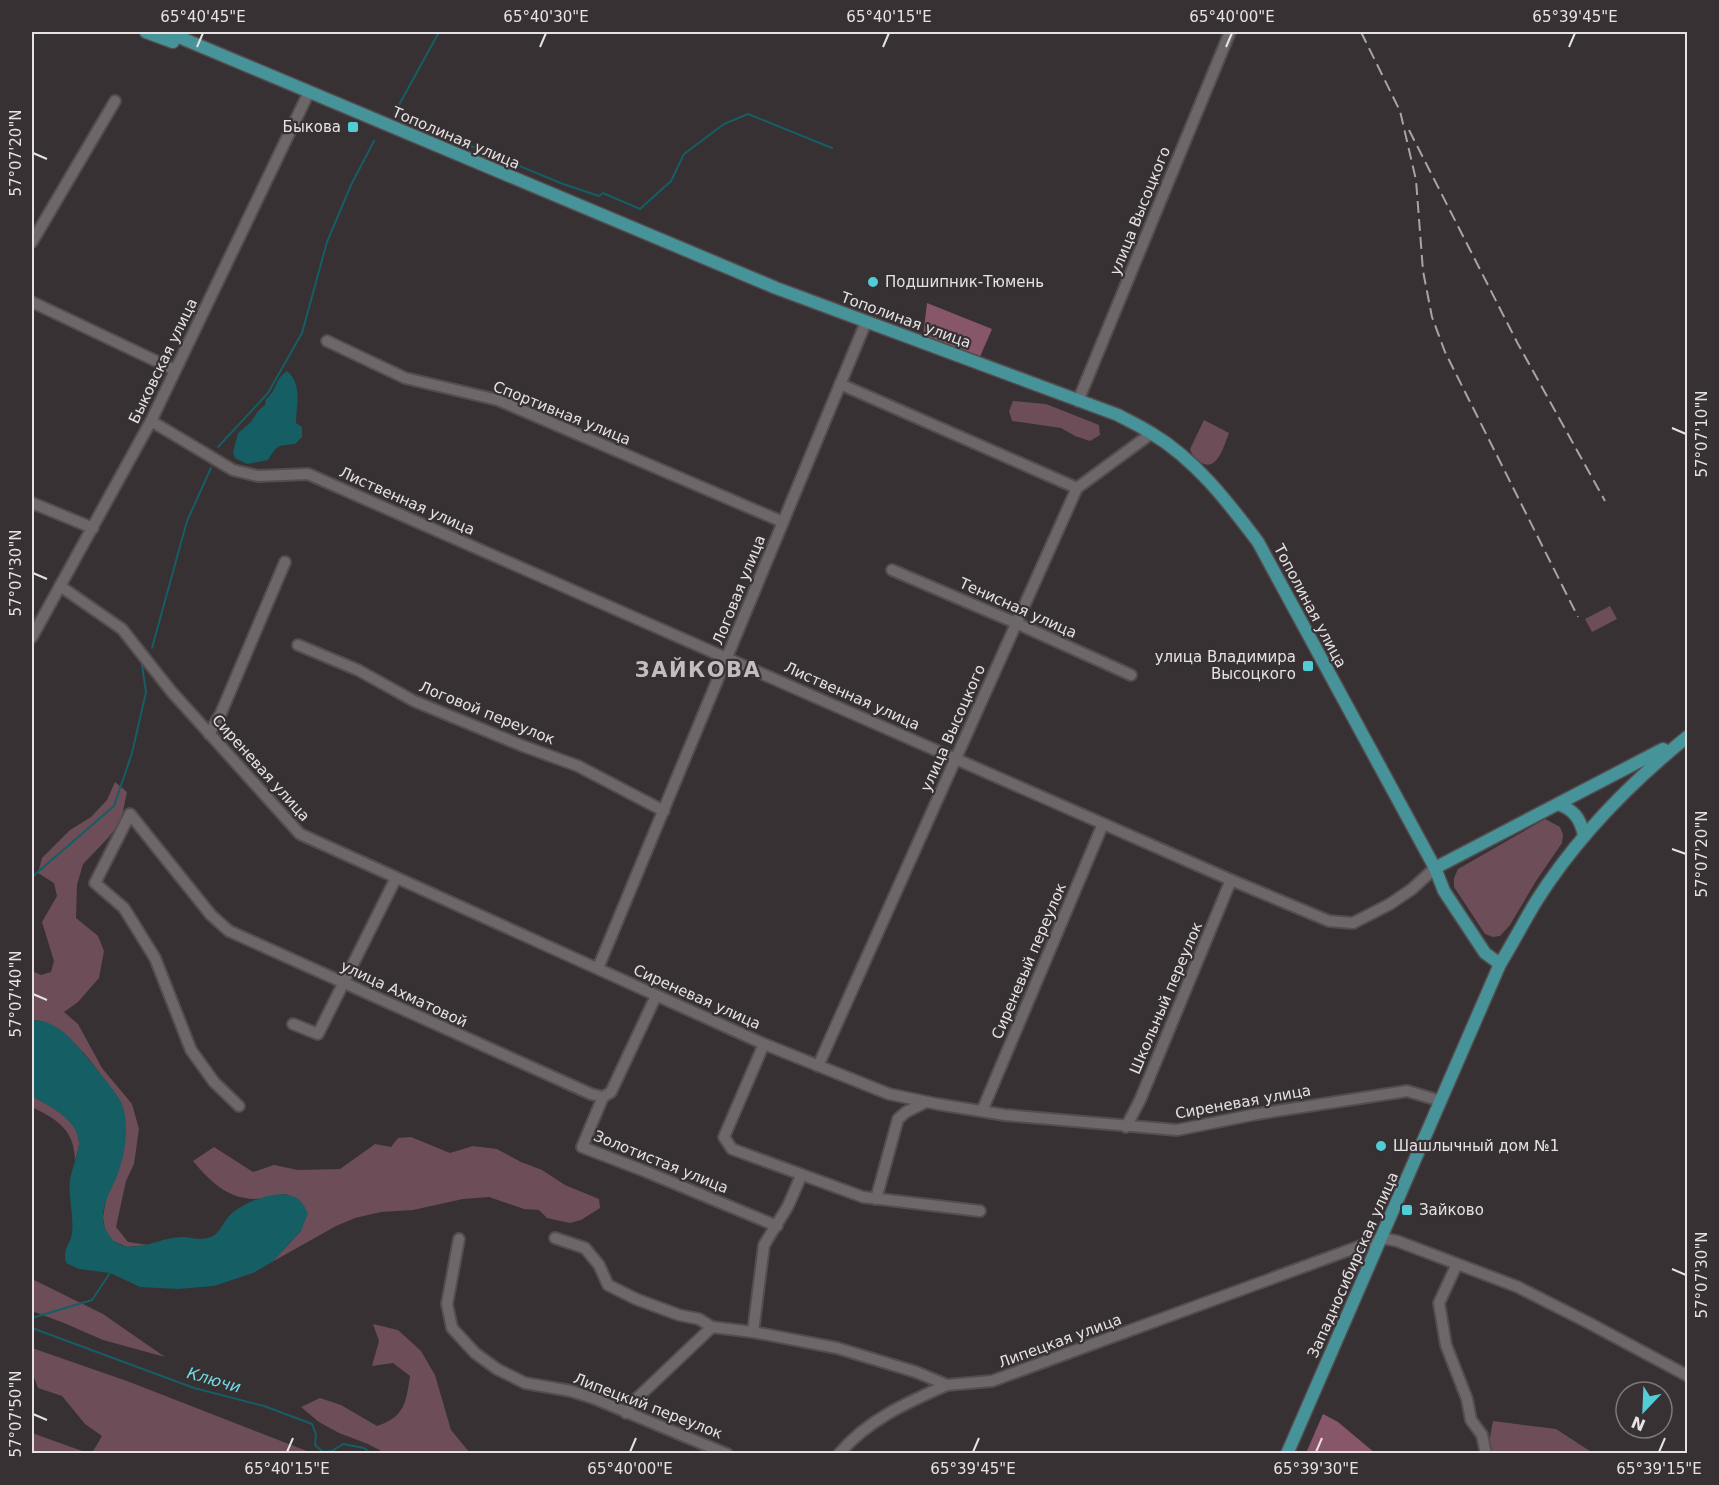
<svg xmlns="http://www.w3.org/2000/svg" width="1719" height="1485" viewBox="0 0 1719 1485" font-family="'DejaVu Sans',sans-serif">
<rect width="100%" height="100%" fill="#373133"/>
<g fill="#6c4d58">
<polygon points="1013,401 1046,404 1099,425 1100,435 1090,441 1075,436 1061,428 1012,421 1009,411"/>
<path d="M1204,420L1229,433C1224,445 1217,475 1199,461C1194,457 1192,455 1190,449Z"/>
<polygon points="1610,606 1617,619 1592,632 1585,619"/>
<path d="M115,782L127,792L121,821L108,838L83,864L77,885L76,918L98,936L104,951L99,978L78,1002L64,1012L78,1024L102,1068L132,1104L139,1129L134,1164L126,1181L116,1227L128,1242L149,1245L127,1247L113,1241L105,1230L103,1217L106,1199L117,1174L122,1104C103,1078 67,1020 32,1020V971L41,975L51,972L54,961L42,922L57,896L54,883L38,873L42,858L70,830L91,817L107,800Z"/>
<polygon points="1545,819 1560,827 1563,834 1562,843 1536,881 1510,925 1500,936 1493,937 1485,934 1454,887 1454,878 1458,869"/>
<path d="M32,1096C49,1106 79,1119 79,1143C79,1149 76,1156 75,1162C75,1130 58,1120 32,1107Z"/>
<path d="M411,1137L450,1153L473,1146L497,1149L521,1162L542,1170L565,1185L599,1199L600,1208L581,1220L570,1223L547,1218L539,1210L524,1209L489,1197L463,1199L413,1210L381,1212L355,1218L336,1226L272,1262L301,1231L287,1194C276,1195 264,1199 253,1199C226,1198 209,1180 193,1161L214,1147L253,1172L274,1165L298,1170L340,1169L375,1144L391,1147L398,1138Z"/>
<polygon points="32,1279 103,1314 165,1357 103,1340 64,1323 32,1311"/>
<path d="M373,1324L398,1330L421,1351L435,1375L451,1430L470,1453H385L368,1444L339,1433L319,1422L301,1407L320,1398L341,1405L377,1426C405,1417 406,1402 410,1376L393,1363L372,1366L379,1341Z"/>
<polygon points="32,1348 127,1381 312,1453 92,1453 102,1436 85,1424 62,1396 38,1388 32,1372"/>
<polygon points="1493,1421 1556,1429 1593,1453 1495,1453 1488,1448"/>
<polygon points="32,1433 88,1453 32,1453"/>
</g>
<g fill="#875769">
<polygon points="927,303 992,329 979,359 923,337"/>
<polygon points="1323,1414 1338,1422 1375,1453 1306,1453"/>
</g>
<g fill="#155e64">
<path d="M287,371C303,384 296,407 296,423L302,427V437L295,444C275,446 278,445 268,460L247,464L235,458L233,453L238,433L251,422L258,411L265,405L266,399C277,391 275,378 287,371Z"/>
<path d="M32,1020C54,1020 70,1036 83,1053C92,1064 117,1092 122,1104C130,1126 125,1155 117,1176C110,1193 96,1214 107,1232C123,1262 157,1237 182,1237C193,1237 201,1242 213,1236C220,1232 224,1221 230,1215C244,1202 279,1187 297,1198C302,1201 305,1208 308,1213L301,1231L272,1262L253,1273L214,1286L178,1289L140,1287L110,1273L79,1269L66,1263C62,1246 71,1246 72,1232C74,1215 68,1197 70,1180C72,1168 78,1156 79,1144C80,1120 49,1106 32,1096Z"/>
</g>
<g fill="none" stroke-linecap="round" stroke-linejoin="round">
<g stroke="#155e64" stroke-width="2">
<polyline points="439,32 394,114 563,184 599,196 603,193 640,209 671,181 684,154 724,124 748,114 832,148"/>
<polyline points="218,447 268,393 302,333 327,242 351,185 374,141"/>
<polyline points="152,648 187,521 211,468"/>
<polyline points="32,877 114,806 132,753 146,692 142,665"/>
<polyline points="32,1318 92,1300 110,1273"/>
<polyline points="32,1328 194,1388 264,1406 312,1424 316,1434 315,1445 323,1452 332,1451 343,1444 364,1448 372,1454"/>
</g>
<g stroke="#534d4f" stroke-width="14">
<g id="minor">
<polyline points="32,242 115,101"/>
<polyline points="32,302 175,370"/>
<polyline points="327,341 405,378 498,400 783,522"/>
<polyline points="840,384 1077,488"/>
<polyline points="1078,401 1230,32"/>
<polyline points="151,421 233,470 258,476 308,474 1231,880 1329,921 1353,923 1390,904 1412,889 1435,868"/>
<polyline points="32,503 93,528"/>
<polyline points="892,570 1016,623 1131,675"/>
<polyline points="60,586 122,629 171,691 300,834 764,1044 889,1094 937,1104 1005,1115 1177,1130 1257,1114 1407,1091 1441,1101"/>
<polyline points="32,637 151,421 309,92"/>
<polyline points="298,645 358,670 414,701 523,746 578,766 664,811"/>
<polyline points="209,734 221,713 285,562"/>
<polyline points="598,968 866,322"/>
<polyline points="293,1024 318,1034 396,878"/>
<polyline points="764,1044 724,1137 732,1149 863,1197 980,1211"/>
<polyline points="818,1066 1077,488 1152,433"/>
<polyline points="603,1097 582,1147 642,1170 777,1226"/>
<polyline points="239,1106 214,1082 191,1050 155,958 124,908 95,883 130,814 211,915 229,931 591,1094 603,1097 611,1092 656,996"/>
<polyline points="982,1111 1103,824"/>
<polyline points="1126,1127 1140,1100 1231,880"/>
<polyline points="876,1199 898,1119 906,1112 926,1102"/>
<polyline points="555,1238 585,1248 599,1265 608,1285 636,1299 679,1315 699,1319 712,1327 753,1332 837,1348 916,1372 947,1385 992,1381 1382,1238 1397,1241 1518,1287 1587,1322 1688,1376"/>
<polyline points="459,1239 447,1304 452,1328 475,1353 497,1369 525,1383 571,1391 593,1398 727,1454"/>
<polyline points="1457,1264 1439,1303 1446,1345 1467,1399 1471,1420 1482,1435 1486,1454"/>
<polyline points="753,1332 764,1245 788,1206 801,1176"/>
<polyline points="626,1413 634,1401 712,1327"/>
<path d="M839,1454C867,1420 908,1402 947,1385"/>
</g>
</g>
<g stroke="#534d4f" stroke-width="15">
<g id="major">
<polyline points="146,32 173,42"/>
<path d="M167,32L776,288L1118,415C1129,421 1140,426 1151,433C1195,459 1228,502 1258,542L1435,868L1444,891L1485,953L1500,964"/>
<path d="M1558,804C1574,810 1580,818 1584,835"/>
<polyline points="1435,868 1663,749"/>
<path d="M1287,1454L1500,964C1513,943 1524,921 1537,900C1577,837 1629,784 1687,737"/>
</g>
</g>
<use href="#minor" stroke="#6e6769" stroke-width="10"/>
<use href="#major" stroke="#47939a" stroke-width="12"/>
<g stroke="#a8a3a5" stroke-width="2" stroke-dasharray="12 6" stroke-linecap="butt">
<polyline points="1361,32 1400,111 1416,180 1423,271 1432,317 1445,352 1578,617"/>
<polyline points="1409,130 1518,344 1605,501"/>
</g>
</g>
<path fill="none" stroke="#e6e2e3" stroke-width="2" d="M197,47L203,33M540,47L546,33M883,47L889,33M1226,47L1232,33M1569,47L1575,33M33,153L47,159M1672,428L1686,434M33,573L47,579M1672,849L1686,854M33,994L47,1000M1672,1269L1686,1275M33,1414L47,1420M287,1452L293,1438M630,1452L636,1438M973,1452L979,1438M1316,1452L1322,1438M1659,1452L1665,1438"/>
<g fill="#52ccd5" stroke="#373133" stroke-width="2">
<rect x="347" y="121" width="12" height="12" rx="3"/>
<circle cx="873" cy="282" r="6"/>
<rect x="1302" y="660" width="12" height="12" rx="3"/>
<circle cx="1381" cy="1146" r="6"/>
<rect x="1401" y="1204" width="12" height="12" rx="3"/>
</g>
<g text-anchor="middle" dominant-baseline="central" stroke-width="4.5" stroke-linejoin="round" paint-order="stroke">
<g font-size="15" fill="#e6e2e3" stroke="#373133" text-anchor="start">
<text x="341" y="127" text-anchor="end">Быкова</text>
<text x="885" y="282">Подшипник-Тюмень</text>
<text x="1296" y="657" text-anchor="end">улица Владимира<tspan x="1296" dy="17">Высоцкого</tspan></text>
<text x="1393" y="1146">Шашлычный дом №1</text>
<text x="1419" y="1210">Зайково</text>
</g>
<g font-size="15" fill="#e6e2e3" stroke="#373133">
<text transform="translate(456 138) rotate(23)">Тополиная улица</text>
<text transform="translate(1140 211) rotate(-68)">улица Высоцкого</text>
<text transform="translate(906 320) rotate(20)">Тополиная улица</text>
<text transform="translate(163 361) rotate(-64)">Быковская улица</text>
<text transform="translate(562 413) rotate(22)">Спортивная улица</text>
<text transform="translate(407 501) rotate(24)">Лиственная улица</text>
<text transform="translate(739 590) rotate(-68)">Логовая улица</text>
<text transform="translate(1310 606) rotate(62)">Тополиная улица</text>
<text transform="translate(1018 608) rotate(24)">Тенисная улица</text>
<text transform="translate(852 696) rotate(24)">Лиственная улица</text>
<text transform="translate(487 713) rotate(22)">Логовой переулок</text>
<text transform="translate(953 728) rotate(-66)">улица Высоцкого</text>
<text transform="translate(261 768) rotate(48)">Сиреневая улица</text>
<text transform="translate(1029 961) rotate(-67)">Сиреневый переулок</text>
<text transform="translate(404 994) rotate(25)">улица Ахматовой</text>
<text transform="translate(697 997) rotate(24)">Сиреневая улица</text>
<text transform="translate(1166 998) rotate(-67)">Школьный переулок</text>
<text transform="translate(1243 1102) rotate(-10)">Сиреневая улица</text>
<text transform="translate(661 1162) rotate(22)">Золотистая улица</text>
<text transform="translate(1353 1265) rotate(-66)">Западносибирская улица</text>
<text transform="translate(1060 1341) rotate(-20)">Липецкая улица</text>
<text transform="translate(648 1406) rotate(21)">Липецкий переулок</text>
</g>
<g font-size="16" font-style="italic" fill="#71dae3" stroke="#373133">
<text transform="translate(214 1380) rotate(16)">Ключи</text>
</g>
<g font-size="21" font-weight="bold" letter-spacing="1.5" fill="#c4bcbf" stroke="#373133">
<text x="698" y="670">ЗАЙКОВА</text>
</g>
</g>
<rect width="1719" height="1485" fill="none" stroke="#373133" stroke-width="66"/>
<g transform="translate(1644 1410) rotate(203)"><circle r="28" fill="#373133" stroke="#7d7879" stroke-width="1.5"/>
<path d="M0-4.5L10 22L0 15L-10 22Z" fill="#52ccd5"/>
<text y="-9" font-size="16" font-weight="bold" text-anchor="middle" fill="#e6e2e3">N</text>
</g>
<rect x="33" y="33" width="1653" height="1419" fill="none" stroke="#e6e2e3" stroke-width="2"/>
<g font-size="15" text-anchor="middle" fill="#e6e2e3">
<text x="203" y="22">65°40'45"E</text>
<text x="546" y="22">65°40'30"E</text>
<text x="889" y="22">65°40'15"E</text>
<text x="1232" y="22">65°40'00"E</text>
<text x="1575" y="22">65°39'45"E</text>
<text transform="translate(16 153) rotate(-90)" y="5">57°07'20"N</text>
<text transform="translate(1702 434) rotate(-90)" y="5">57°07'10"N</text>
<text transform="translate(16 573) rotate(-90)" y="5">57°07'30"N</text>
<text transform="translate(1702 854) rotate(-90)" y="5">57°07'20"N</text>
<text transform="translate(16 994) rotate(-90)" y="5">57°07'40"N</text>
<text transform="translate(1702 1275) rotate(-90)" y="5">57°07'30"N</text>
<text transform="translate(16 1414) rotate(-90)" y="5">57°07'50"N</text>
<text x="287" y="1474">65°40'15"E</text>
<text x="630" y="1474">65°40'00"E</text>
<text x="973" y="1474">65°39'45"E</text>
<text x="1316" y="1474">65°39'30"E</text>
<text x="1659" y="1474">65°39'15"E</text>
</g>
</svg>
